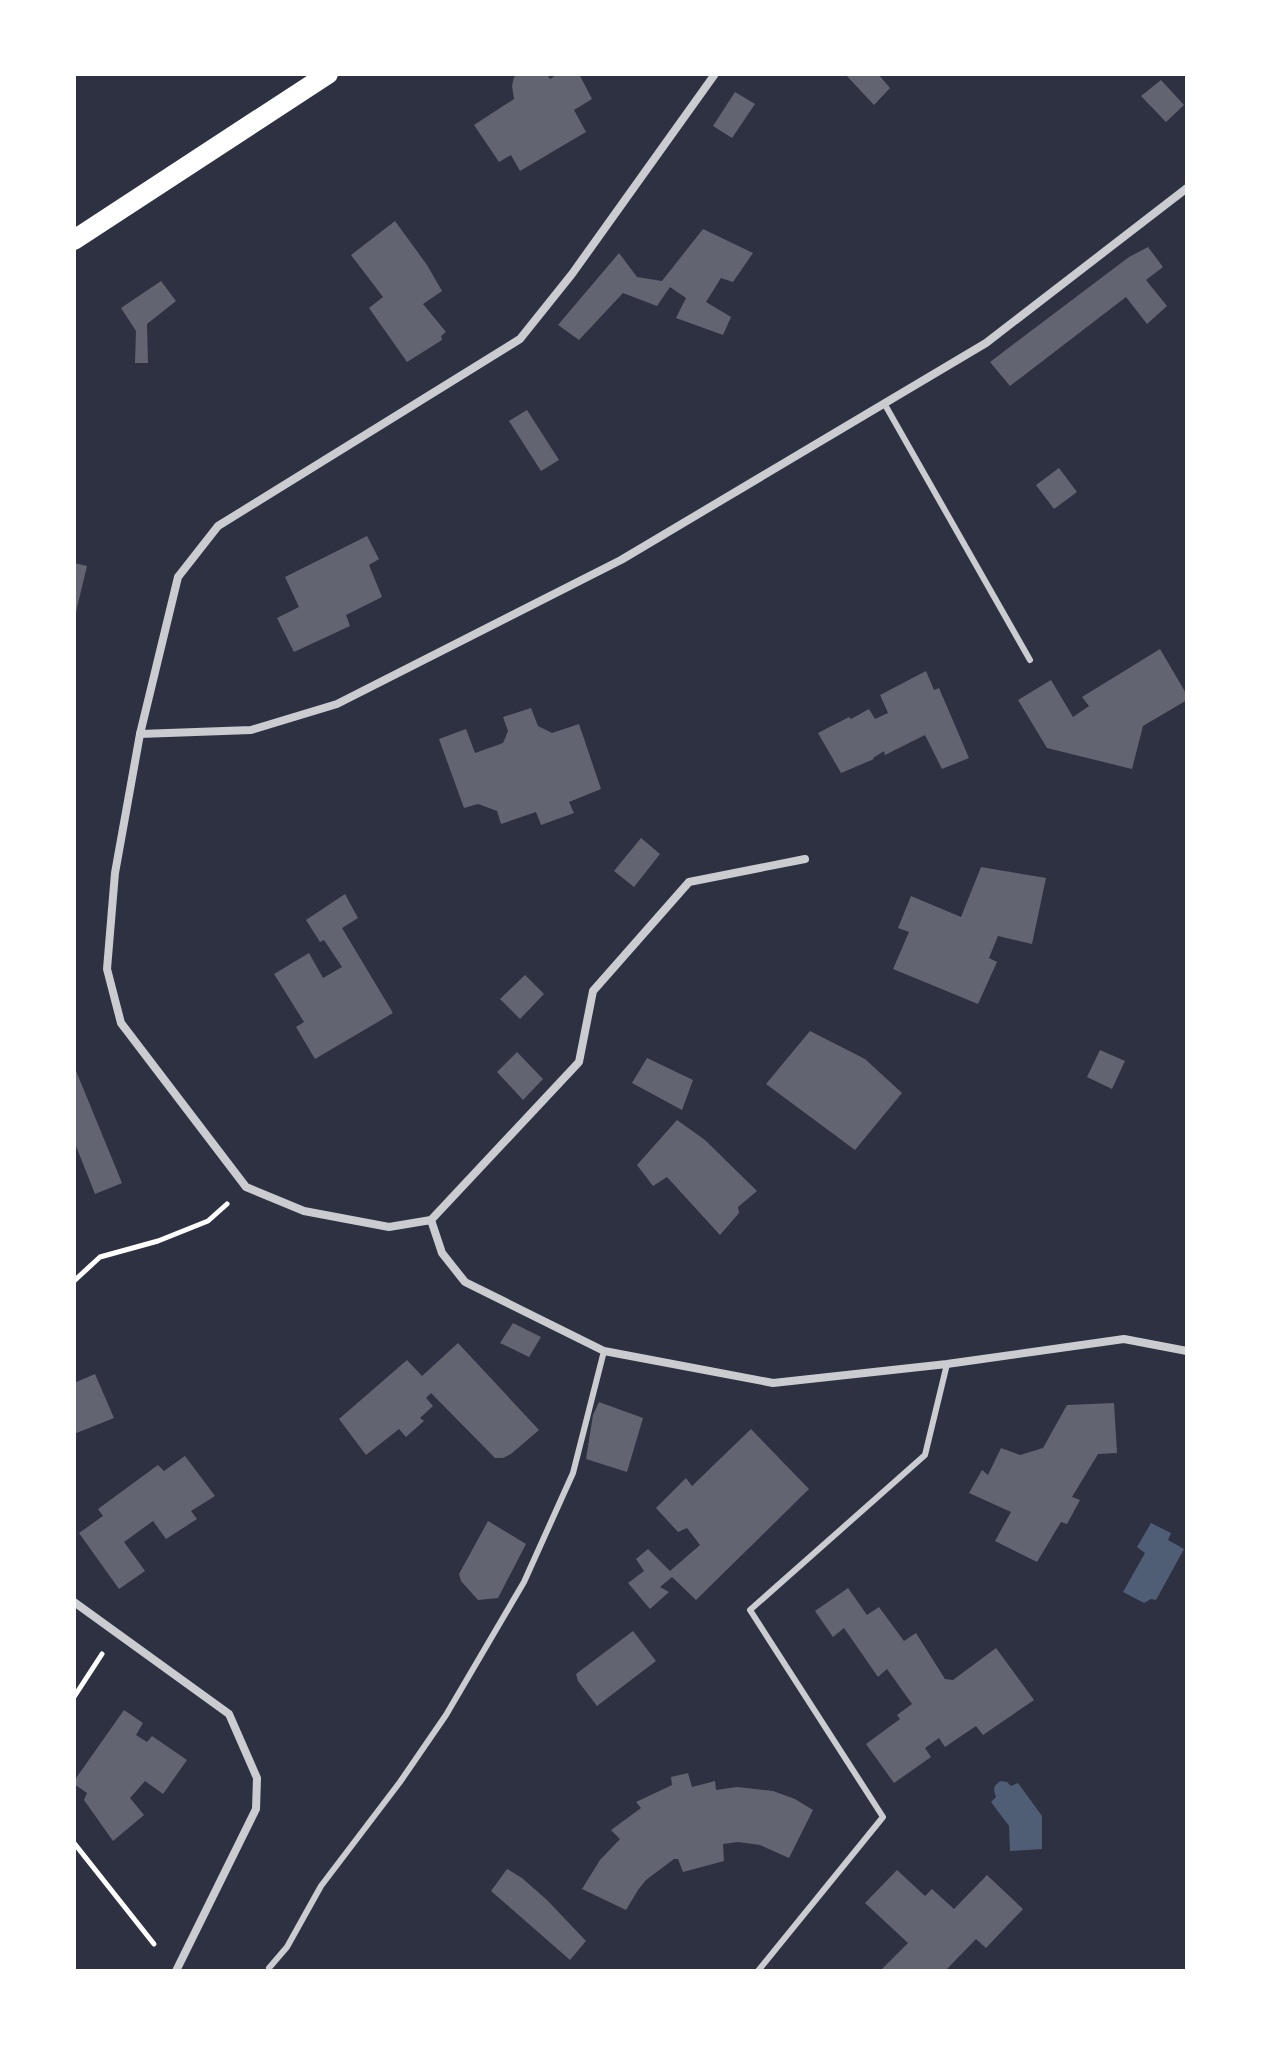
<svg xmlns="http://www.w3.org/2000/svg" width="1261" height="2045" viewBox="0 0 1261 2045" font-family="Cabin,sans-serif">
<rect width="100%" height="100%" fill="#2d3142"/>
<g fill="#4f5d75">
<polygon points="1151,1523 1171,1533 1168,1540 1184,1549 1156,1600 1151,1599 1144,1603 1123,1592 1145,1553 1137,1547"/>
<path d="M1000,1781L1007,1782L1011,1786L1018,1783L1042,1816V1849L1010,1851L1009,1826L991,1802L996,1797C993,1789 993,1787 1000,1781Z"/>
</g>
<g fill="#626471">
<polygon points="519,74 547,74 550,79 558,74 579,74 592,99 574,110 586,132 520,171 511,155 499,162 474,125 514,99 512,86 514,77"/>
<polygon points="845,74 878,74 890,88 874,105"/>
<polygon points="1161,80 1184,105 1166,122 1141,96"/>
<polygon points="735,92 755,104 732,138 713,126"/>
<polygon points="395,221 427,265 442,291 423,304 446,332 441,336 442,340 407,362 369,308 383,297 351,255"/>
<polygon points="703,229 753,253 733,282 721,278 706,302 731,317 723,335 676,318 686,298 670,287 657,306 623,293 579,340 558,325 619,253 637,277 662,281"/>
<polygon points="1148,247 1163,267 1146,280 1167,306 1147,324 1126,297 1010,386 990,362 1129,257"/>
<polygon points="161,281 176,301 147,324 148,363 135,363 136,331 121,308"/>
<polygon points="527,410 559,460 541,471 509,421"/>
<polygon points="1059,468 1077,492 1054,509 1036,485"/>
<polygon points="367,536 379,559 369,565 382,597 346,615 350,626 294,652 277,618 299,607 285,577"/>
<polygon points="74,563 87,566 75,616 74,616"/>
<polygon points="1160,649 1187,695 1187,700 1143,726 1132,769 1047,748 1018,700 1051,680 1073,717 1089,706 1082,697"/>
<polygon points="926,671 934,690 939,688 969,758 942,769 925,735 885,755 884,751 873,758 874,759 841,773 818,733 849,717 851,719 869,709 875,719 888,713 880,695"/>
<polygon points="531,708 538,726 552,733 579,724 601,789 569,802 574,813 541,825 536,812 501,824 497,811 478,804 464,808 439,739 466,729 475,753 503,743 508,731 503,717"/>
<polygon points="641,838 660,854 634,887 614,871"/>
<polygon points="981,867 1046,878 1032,944 998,936 989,958 997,962 978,1004 893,969 909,932 898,928 911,896 961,917"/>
<polygon points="345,894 358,918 342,928 393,1013 315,1059 296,1027 304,1022 274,974 309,953 323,978 342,967 324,940 320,942 306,920"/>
<polygon points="525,975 544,994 520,1019 500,999"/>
<polygon points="810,1031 865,1059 902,1093 855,1150 766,1084"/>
<polygon points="1100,1050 1125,1061 1112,1089 1087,1077"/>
<polygon points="517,1052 543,1079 523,1100 497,1072"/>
<polygon points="647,1058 693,1080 682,1110 632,1083"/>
<polygon points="74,1066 122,1183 95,1194 74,1141"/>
<polygon points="677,1120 705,1140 757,1191 738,1207 739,1213 720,1235 667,1177 653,1186 637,1165"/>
<polygon points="513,1323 541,1337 529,1357 500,1343"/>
<polygon points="458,1343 539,1430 511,1454 503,1458 495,1458 431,1393 426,1398 433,1406 420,1418 424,1421 406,1437 399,1429 366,1455 339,1419 407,1360 422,1376"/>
<polygon points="95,1374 114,1418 74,1434 74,1383"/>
<polygon points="599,1402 643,1418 627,1472 586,1459 593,1415"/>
<polygon points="1114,1403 1117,1453 1098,1454 1072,1497 1080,1500 1067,1524 1061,1522 1037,1562 995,1541 1011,1512 969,1493 982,1470 988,1475 1001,1448 1020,1455 1043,1448 1067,1405"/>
<polygon points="751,1429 809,1489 696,1600 672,1577 660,1587 669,1592 650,1609 628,1583 644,1571 636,1559 648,1549 670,1571 700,1545 687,1528 678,1532 656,1508 686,1478 692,1486"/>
<polygon points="185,1456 215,1496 191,1511 197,1519 166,1539 153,1521 124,1542 145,1571 119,1589 79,1533 103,1516 98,1509 158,1465 164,1471"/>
<polygon points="488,1521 526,1544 498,1598 478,1600 461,1581 459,1574"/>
<polygon points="848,1588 867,1615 879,1607 904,1641 916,1633 945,1679 953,1680 996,1648 1034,1700 983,1735 976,1726 945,1747 939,1738 925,1748 931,1757 894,1783 866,1744 900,1719 897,1715 912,1704 887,1669 878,1677 844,1628 833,1637 815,1611"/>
<polygon points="633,1631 656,1661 597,1706 578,1681 576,1674"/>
<polygon points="124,1710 143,1723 136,1735 147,1742 152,1736 187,1760 163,1794 145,1781 130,1798 144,1815 113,1841 84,1800 87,1793 74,1784 74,1781"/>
<polygon points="688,1773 692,1787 715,1781 716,1790 737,1787 773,1791 795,1799 813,1810 789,1858 760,1845 738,1842 723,1844 724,1861 683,1872 678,1859 674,1859 646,1880 638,1890 626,1910 582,1889 600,1860 620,1839 611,1830 641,1808 636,1802 672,1785 671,1777"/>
<polygon points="507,1869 522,1878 547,1900 586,1941 570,1960 491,1891"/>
<polygon points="897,1870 925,1896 932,1889 954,1909 987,1875 1023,1909 986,1948 976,1939 945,1971 880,1971 908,1943 865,1903"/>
</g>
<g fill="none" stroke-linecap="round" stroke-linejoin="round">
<g stroke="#fff" stroke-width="5">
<polyline points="74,1281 100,1257 158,1241 208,1221 227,1204"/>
<polyline points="74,1697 102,1654"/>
<polyline points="74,1843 154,1944"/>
</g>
<g stroke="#caccd0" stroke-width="6">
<polyline points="884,403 1030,660"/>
<polyline points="269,1968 287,1947 321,1886 400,1782 446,1715 524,1582 573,1473 604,1351"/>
<polyline points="758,1971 883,1817 750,1610 925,1455 947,1364"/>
</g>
<g stroke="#caccd0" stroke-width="8">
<polyline points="715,74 572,274 520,339 218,526 178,577 140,734 115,873 107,969 121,1023 246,1187 304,1211 389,1227 431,1220 442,1253 465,1282 604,1351 773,1383 947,1364 1124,1339 1187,1351"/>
<polyline points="140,734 251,730 337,704 621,560 986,343 1187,188"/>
<polyline points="431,1220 579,1062 593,991 689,882 805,859"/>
<polyline points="74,1602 229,1714 257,1778 256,1809 176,1971"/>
</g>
<polyline stroke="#fff" stroke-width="20" points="74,240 328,74"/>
</g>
<rect width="1261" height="2045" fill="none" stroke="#ffffff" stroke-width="152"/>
</svg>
